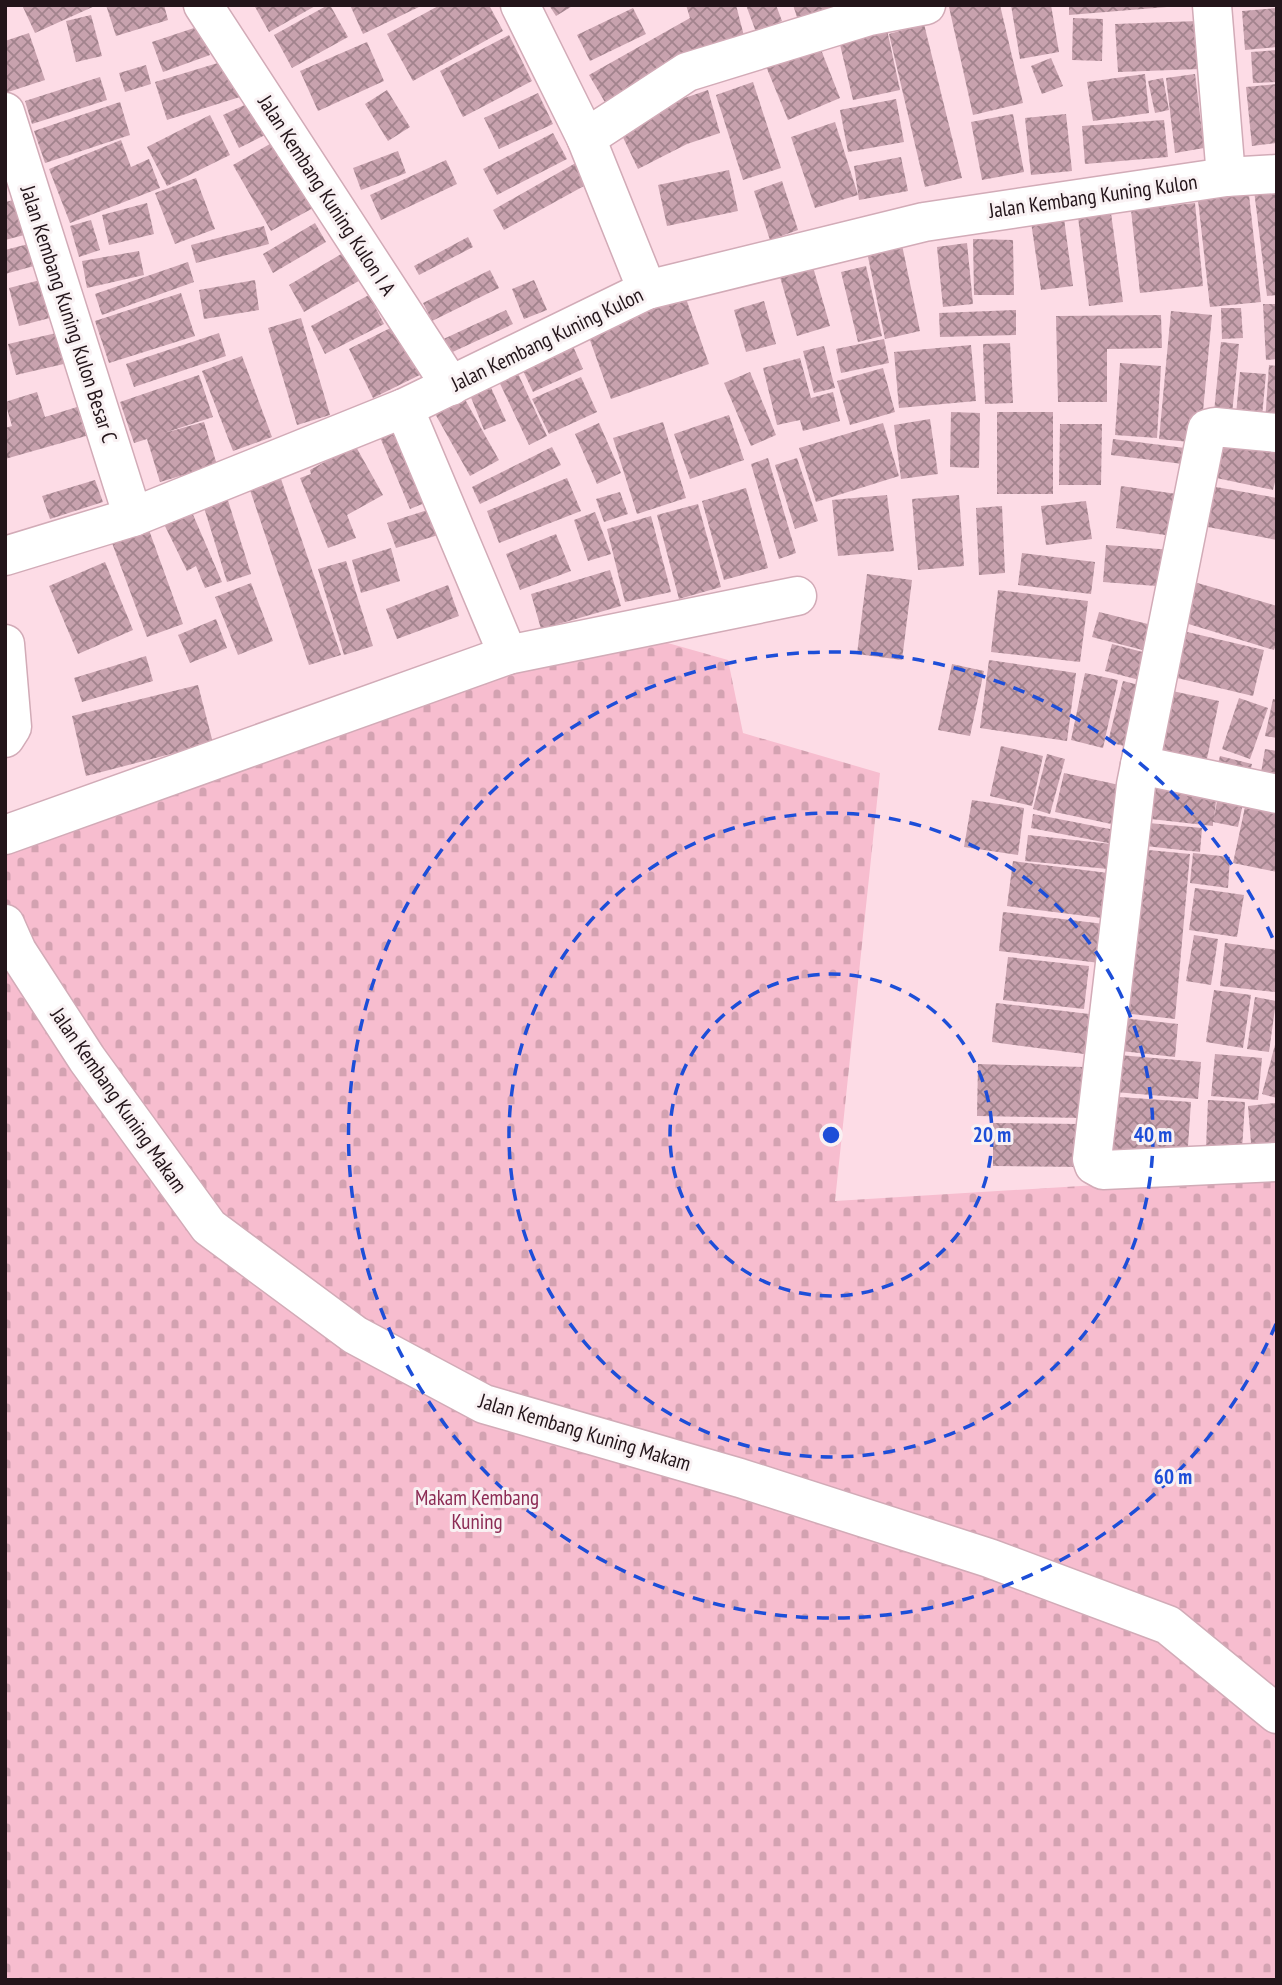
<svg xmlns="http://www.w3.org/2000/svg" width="1282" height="1985" viewBox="0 0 1282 1985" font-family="'PT Sans Narrow',sans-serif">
<defs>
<pattern id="cemetery-stones" width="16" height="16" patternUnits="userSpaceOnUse" patternTransform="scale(1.75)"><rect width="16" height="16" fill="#f7bdcf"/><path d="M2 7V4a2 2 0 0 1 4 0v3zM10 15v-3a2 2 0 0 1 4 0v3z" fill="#d3a2b1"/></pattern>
<pattern id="building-cross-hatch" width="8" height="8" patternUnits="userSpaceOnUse" patternTransform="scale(1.75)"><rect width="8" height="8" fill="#c8a2ae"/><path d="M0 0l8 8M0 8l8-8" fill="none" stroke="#a2838d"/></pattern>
</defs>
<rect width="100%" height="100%" fill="#fddce6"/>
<polygon fill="url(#cemetery-stones)" points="643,636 728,660 743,733 880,773 835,1201 1277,1174 1277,1980 5,1980 5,824 274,726"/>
<g fill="url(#building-cross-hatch)">
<polygon points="22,5 97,5 35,33"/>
<polygon points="106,5 164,5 168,20 116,36"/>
<polygon points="254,5 317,5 269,32"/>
<polygon points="328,5 330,5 348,37 292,68 274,35"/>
<polygon points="350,5 423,5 363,34"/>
<polygon points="440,5 489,5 503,31 413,81 387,34"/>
<polygon points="549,5 574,5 556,16"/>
<polygon points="686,5 736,5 744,36 606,104 589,75 690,18"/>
<polygon points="746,5 776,5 782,21 756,32"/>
<polygon points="793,5 843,5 800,26"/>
<polygon points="958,5 1000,5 1023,103 973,115 949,7"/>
<polygon points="1011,5 1051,5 1059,52 1020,59"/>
<polygon points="1069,5 1167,5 1167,7 1069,15"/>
<polygon points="633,8 646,34 590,61 577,35"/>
<polygon points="1277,8 1277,47 1245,50 1242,11"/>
<polygon points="91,15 102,56 76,62 66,21"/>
<polygon points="1073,18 1103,19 1102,61 1072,60"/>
<polygon points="1198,21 1200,69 1118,72 1115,24"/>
<polygon points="924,24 962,178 925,187 889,34"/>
<polygon points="886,25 900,90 853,100 838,36"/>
<polygon points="200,26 210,55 163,72 152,42"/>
<polygon points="29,33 45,80 5,93 5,41"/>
<polygon points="509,35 532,81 463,117 440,71"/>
<polygon points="816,37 840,98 788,120 763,59"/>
<polygon points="367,42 384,81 318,111 300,71"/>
<polygon points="1277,50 1277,82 1253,83 1251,52"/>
<polygon points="1051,58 1063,86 1042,94 1031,66"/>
<polygon points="231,59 243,96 167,120 155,82"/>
<polygon points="146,65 151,84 125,92 119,73"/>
<polygon points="1145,74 1149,113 1093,121 1087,82"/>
<polygon points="1195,74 1204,148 1175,153 1166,78"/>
<polygon points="100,77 107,100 32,124 25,101"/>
<polygon points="1163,78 1169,110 1155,113 1148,81"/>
<polygon points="753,82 781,168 743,180 716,95"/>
<polygon points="1277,84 1277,143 1252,146 1246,87"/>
<polygon points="387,90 410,127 388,141 365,104"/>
<polygon points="708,90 720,133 687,144 638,169 619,129 667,104"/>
<polygon points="538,93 553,124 499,149 484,118"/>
<polygon points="896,99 904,142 848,152 840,110"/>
<polygon points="120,102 130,135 45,163 34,131"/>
<polygon points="251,102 267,134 239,148 223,115"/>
<polygon points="1013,114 1024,172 982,180 971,122"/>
<polygon points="1066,114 1072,171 1031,175 1025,118"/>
<polygon points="210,115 230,155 167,186 147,147"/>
<polygon points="1164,120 1168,157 1085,164 1082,126"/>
<polygon points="835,122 858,195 815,208 791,137"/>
<polygon points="553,133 567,159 497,195 483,169"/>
<polygon points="121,140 131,167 149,159 160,188 70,223 49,169"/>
<polygon points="277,140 315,207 271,231 233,165"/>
<polygon points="398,151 406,173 361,190 353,168"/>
<polygon points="901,157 908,191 859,200 854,166"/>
<polygon points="446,160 457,184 381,220 370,195"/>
<polygon points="581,160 593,181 504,230 493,210"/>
<polygon points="729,170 738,211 667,226 658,185"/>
<polygon points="196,178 215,229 175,244 155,193"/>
<polygon points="1277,179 1277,295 1267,296 1253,182"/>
<polygon points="782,181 798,230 770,240 754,191"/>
<polygon points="1248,186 1261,302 1210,307 1197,191"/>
<polygon points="28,197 36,232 5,240 5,202"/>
<polygon points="147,203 154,234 109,245 102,215"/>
<polygon points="1195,203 1203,286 1140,293 1131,210"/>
<polygon points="1063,211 1073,286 1041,290 1030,215"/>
<polygon points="1111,213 1123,302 1089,306 1078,217"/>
<polygon points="91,220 100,250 79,257 70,226"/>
<polygon points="315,223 326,242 273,273 263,254"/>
<polygon points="264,226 269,244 196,263 191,245"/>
<polygon points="468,237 473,247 419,275 414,266"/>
<polygon points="973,239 1013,240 1014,295 974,295"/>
<polygon points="36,242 41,264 5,274 5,250"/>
<polygon points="967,243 973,304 943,307 937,247"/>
<polygon points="902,245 920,331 885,339 867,252"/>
<polygon points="348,250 364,278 304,312 289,285"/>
<polygon points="139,251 144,275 87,288 82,261"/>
<polygon points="811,260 830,326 797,336 778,270"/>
<polygon points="188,262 194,282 102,315 95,294"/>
<polygon points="866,266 882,336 858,342 841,272"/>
<polygon points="490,270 499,288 432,321 423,303"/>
<polygon points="56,276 65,314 19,326 9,288"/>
<polygon points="255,280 259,310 204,319 199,290"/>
<polygon points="534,280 547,310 524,319 512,289"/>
<polygon points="683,290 709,364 611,399 585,326"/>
<polygon points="181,293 195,336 109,363 95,321"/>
<polygon points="369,295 384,324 325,354 311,326"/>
<polygon points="764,301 776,344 746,352 734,310"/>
<polygon points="1263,304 1277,304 1277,359 1266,360"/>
<polygon points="1221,308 1241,308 1243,338 1222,339"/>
<polygon points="506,310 513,324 444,356 437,342"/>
<polygon points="1016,310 1016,335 940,337 939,313"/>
<polygon points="1171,311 1212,315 1200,443 1159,439"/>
<polygon points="1161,315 1162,348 1107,349 1107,402 1058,402 1056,316"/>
<polygon points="301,318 330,415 297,425 268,328"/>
<polygon points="404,321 428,371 373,398 349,349"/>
<polygon points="61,332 68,363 16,375 8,344"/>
<polygon points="219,333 226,356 134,387 126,364"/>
<polygon points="569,337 583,369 533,392 518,360"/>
<polygon points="884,339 889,363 841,373 836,349"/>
<polygon points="1221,342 1239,344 1231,424 1213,422"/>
<polygon points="1010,343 1013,403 985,404 983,344"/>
<polygon points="971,345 976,401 899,408 894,352"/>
<polygon points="824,346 835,388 814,393 803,351"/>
<polygon points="242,356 272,437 233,451 202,371"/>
<polygon points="800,358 811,398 833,392 840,421 803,431 800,420 777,425 763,368"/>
<polygon points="513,363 547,436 529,445 494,371"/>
<polygon points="1120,363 1161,366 1157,438 1115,435"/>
<polygon points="1269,365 1277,366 1277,423 1265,423"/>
<polygon points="883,368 895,412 850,425 837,381"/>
<polygon points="750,372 776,435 751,446 724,383"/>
<polygon points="1240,372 1266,374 1261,427 1235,425"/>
<polygon points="199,375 213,417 164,433 204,422 217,465 160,482 147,439 134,443 120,402"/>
<polygon points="581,377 597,412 549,434 532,399"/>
<polygon points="488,381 506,421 484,430 468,390"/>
<polygon points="458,387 499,460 470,476 429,403"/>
<polygon points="37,392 45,417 77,407 86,436 5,459 5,428 12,426 5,402"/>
<polygon points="951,412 980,413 979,468 950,467"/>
<rect x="997" y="412" width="56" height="82"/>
<polygon points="729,415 744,460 690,479 674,434"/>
<polygon points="403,419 437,498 410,509 377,430"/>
<polygon points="930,419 938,474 901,479 894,425"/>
<polygon points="663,422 686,498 637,514 613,438"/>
<polygon points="599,423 621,473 597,484 575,434"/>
<polygon points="883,423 899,476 816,502 799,448"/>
<polygon points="1060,424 1102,424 1101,485 1059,485"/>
<polygon points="1216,432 1277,445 1277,474 1273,490 1207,476"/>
<polygon points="1113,439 1193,449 1191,465 1111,455"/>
<polygon points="355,445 383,495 347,515 356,538 328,548 300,478 311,474 310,470"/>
<polygon points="552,447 561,465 480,504 472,487"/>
<polygon points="768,458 796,553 779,559 751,464"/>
<polygon points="797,458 818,521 795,529 775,465"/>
<polygon points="279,473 341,655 309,665 248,484"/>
<polygon points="567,478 581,511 499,543 487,511"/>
<polygon points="95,480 103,502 50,519 42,496"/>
<polygon points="1205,485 1277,498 1277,540 1197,525"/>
<polygon points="1121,486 1177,494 1172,536 1116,528"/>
<polygon points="746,488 768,568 724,580 702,501"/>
<polygon points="620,492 628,514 604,522 596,499"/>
<polygon points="226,494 251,574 227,582 202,501"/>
<polygon points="887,495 894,551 838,556 832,500"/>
<polygon points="959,495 964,566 918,570 912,499"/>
<polygon points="1086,501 1092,539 1046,545 1041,506"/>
<polygon points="698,504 721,587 679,599 657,515"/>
<polygon points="440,506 448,532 396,548 387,523"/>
<polygon points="1002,506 1005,573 979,575 976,508"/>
<polygon points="191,510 222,582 205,588 196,566 187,571 163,522"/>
<polygon points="595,512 611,554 588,561 574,520"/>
<polygon points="651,516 671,592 625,602 607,529"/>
<polygon points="149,530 183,624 147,637 112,543"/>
<polygon points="556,534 571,571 520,590 506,554"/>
<polygon points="1106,545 1173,550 1170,587 1103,582"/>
<polygon points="391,548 400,581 361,593 352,560"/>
<polygon points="1022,553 1095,562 1091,594 1018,585"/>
<polygon points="346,561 373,646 344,655 318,569"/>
<polygon points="105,562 133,630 78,654 49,586"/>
<polygon points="610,570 621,606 541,629 531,594"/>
<polygon points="867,574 912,580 902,660 857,654"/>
<polygon points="1194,582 1277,606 1277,642 1274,650 1182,622"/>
<polygon points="251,583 273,641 238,655 215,597"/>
<polygon points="448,585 459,616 397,639 386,609"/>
<polygon points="998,590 1088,601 1080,662 991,652"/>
<polygon points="1099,612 1164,628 1158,654 1092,637"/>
<polygon points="216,619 227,648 190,663 178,635"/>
<polygon points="1183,631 1264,650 1253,696 1173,677"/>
<polygon points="1112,644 1158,656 1151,683 1105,671"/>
<polygon points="146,656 153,681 82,702 74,678"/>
<polygon points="989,660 1076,673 1067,741 980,728"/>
<polygon points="952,664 984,671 970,736 938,730"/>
<polygon points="1085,673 1118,680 1103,748 1071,740"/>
<polygon points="1123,681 1151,688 1136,749 1108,742"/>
<polygon points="198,685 213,743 86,776 72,716"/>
<polygon points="1163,689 1219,701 1204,773 1148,761"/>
<polygon points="1239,698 1268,708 1250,759 1222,749"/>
<polygon points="1273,699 1277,700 1277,738 1265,736"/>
<polygon points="1001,746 1043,756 1032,806 990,796"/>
<polygon points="1265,749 1277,751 1277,782 1260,779"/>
<polygon points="1047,754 1065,759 1050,814 1033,809"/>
<polygon points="1220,756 1252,764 1247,784 1215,775"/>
<polygon points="1064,773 1124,786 1116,825 1055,812"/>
<polygon points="1147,777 1218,785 1214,818 1220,784 1246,789 1238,827 1213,822 1213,826 1142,818"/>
<polygon points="1248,793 1277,800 1277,872 1233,863"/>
<polygon points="972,800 1024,808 1018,855 964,847"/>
<polygon points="1033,814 1115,830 1113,844 1031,828"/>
<polygon points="1138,822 1202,828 1200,852 1136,845"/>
<polygon points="1028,835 1111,844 1108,869 1025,861"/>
<polygon points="1138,849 1190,854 1175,1019 1123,1013"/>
<polygon points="1193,853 1230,857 1228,888 1190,883"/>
<polygon points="1013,861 1116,874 1110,919 1007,906"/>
<polygon points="1195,888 1244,895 1237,937 1189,930"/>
<polygon points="1003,912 1104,924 1100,963 999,951"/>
<polygon points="1194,935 1218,939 1211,985 1186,981"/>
<polygon points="1225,943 1277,950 1275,992 1220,986"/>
<polygon points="1008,957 1089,966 1084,1009 1003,1000"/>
<polygon points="1214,990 1251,995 1243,1048 1206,1042"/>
<polygon points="1255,997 1276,1001 1269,1052 1247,1049"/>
<polygon points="996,1003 1089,1014 1084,1054 992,1042"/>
<polygon points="1115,1017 1178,1024 1175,1057 1112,1050"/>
<polygon points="1276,1041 1277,1041 1277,1098 1262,1094"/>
<polygon points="1215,1054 1262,1058 1258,1100 1211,1096"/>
<polygon points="1119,1055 1201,1062 1198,1099 1115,1092"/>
<polygon points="978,1064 1084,1067 1083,1118 977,1116"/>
<polygon points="1105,1096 1191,1102 1187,1160 1102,1155"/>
<polygon points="1208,1100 1245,1102 1242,1150 1206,1148"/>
<polygon points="1275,1103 1277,1153 1252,1155 1248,1106"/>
<polygon points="993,1123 1080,1124 1080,1167 993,1166"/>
</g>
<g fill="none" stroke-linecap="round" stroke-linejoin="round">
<g stroke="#d2abb7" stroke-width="41">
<g id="minor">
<polyline points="203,5 451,386"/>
<polyline points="520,5 586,138 647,290"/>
<polyline points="1212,5 1226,177"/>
<polyline points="5,112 133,517"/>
<polyline points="586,138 687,72 869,16 926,5"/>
<polyline points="404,408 508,655"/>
<polyline points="1277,433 1215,427 1207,429 1136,785 1092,1159 1094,1165 1103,1170 1277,1162"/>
<polyline points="5,556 133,517 404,408 647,290 924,222 1226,177 1277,174"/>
<polyline points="5,644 12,727 5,738"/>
<polyline points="1140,765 1277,794"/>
<polyline points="5,835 508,655 797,596"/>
<polyline points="5,924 17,951 87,1059 209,1227 355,1335 484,1404 740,1478 989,1558 1168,1625 1277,1714"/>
</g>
</g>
<use href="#minor" stroke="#fff" stroke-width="38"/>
</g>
<g fill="none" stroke="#1d4ed8" stroke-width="3.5" stroke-dasharray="12 9">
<circle cx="831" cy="1135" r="161"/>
<circle cx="831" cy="1135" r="322"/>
<path d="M1276 1324A483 483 0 1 1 1276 946"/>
</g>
<g text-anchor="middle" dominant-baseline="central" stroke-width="6" stroke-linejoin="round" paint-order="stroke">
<g font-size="21" fill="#23151a" stroke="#f9f1f3">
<text transform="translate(327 195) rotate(57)">Jalan Kembang Kuning Kulon I A</text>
<text transform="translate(1093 196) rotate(-8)">Jalan Kembang Kuning Kulon</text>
<text transform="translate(69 314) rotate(72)">Jalan Kembang Kuning Kulon Besar C</text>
<text transform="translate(547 339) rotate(-26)">Jalan Kembang Kuning Kulon</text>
<text transform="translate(119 1100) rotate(55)">Jalan Kembang Kuning Makam</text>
<text transform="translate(585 1432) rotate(17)">Jalan Kembang Kuning Makam</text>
</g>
<g font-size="21" fill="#8c2c55" stroke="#f9f1f3">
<text x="477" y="1497">Makam Kembang<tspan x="477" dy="24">Kuning</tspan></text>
</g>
</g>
<circle cx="831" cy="1135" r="10" fill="#1d4ed8" stroke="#f9f1f3" stroke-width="3.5"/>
<g font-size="21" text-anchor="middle" font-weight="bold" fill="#1d4ed8" stroke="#f9f1f3" stroke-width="6" stroke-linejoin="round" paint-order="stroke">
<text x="992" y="1142">20 m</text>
<text x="1153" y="1142">40 m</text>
<text x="1173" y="1484">60 m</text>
</g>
<rect width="1282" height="1985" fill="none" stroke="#23151a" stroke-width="14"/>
</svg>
